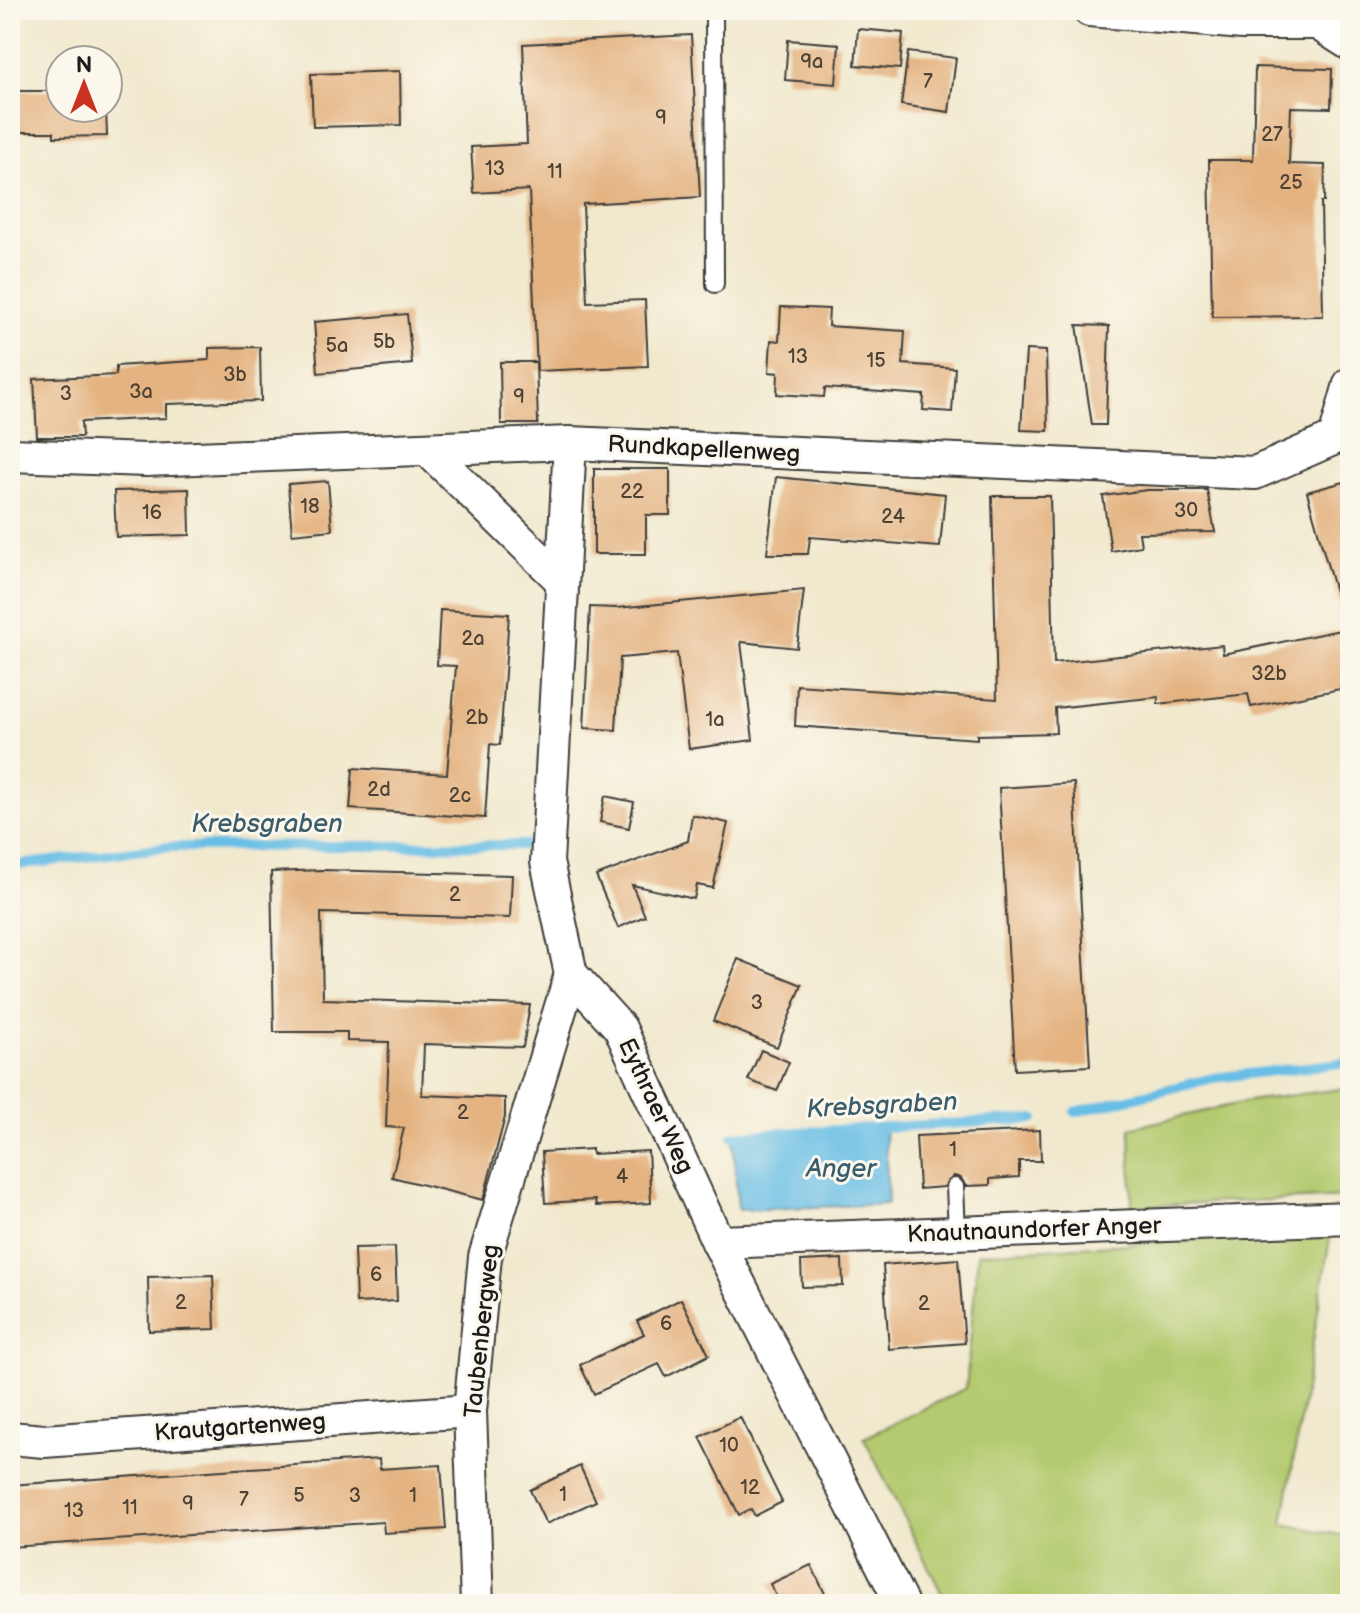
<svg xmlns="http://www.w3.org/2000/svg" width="1360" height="1614" viewBox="0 0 1360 1614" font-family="'Balsamiq Sans',sans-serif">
<rect width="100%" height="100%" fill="#fbf7ec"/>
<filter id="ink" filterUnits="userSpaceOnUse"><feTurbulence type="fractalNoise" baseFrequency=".0125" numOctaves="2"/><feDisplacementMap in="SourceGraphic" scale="16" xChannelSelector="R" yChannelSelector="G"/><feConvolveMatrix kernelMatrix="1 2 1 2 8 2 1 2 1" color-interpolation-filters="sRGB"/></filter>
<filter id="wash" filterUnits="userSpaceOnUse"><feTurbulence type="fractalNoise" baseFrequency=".006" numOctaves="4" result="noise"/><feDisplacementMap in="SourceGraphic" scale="32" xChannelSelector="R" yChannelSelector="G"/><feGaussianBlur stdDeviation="1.8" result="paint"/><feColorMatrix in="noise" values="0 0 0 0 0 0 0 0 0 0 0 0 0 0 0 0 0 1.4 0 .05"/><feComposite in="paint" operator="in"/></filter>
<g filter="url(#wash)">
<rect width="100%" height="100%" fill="#f1e9ce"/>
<g fill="#b4ca6f" stroke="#687346" stroke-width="2">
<polygon points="1350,1088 1350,1197 1132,1206 1130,1128 1254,1100"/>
<polygon points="1281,1235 1330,1238 1283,1524 1350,1537 1350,1604 947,1604 864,1438 966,1388 978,1253"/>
</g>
<polygon fill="#68bee5" stroke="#426d80" stroke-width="2" points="885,1129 888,1204 738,1210 733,1136"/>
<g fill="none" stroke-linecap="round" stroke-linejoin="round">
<g stroke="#68bee5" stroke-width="10">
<polyline points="10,866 167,847 526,845"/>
<polyline points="1075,1112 1213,1078 1350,1062"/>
<polyline points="733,1136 1034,1119"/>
</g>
</g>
<g id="blocks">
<g fill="#e4b381">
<polygon points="858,29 903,33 900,69 855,65"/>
<polygon points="691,35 700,197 583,204 587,302 645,300 648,366 537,371 529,190 474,193 471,147 527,144 523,44"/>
<polygon points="788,40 839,44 836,84 785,80"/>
<polygon points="908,52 956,58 949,112 901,105"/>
<polygon points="1255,67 1332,69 1331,108 1291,107 1289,164 1325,165 1324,202 1321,202 1323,316 1212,317 1209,160 1253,160"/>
<polygon points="400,71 401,125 313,127 311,74"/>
<polygon points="10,91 60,91 60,108 106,108 107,136 54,137 54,132 10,132"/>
<polygon points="781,307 829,309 828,326 905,331 903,364 955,368 952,412 923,410 924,395 825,388 824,397 777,394 778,373 769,372 771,340 779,341"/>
<polygon points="407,314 412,364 318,373 314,322"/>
<polygon points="1077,325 1109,326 1106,425 1092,425"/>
<polygon points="260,347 261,401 166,404 166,418 81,422 82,437 37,437 34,379 116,375 116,366 209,360 209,348"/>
<polygon points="1026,350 1046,351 1048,431 1021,430"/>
<polygon points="500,362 536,362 538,424 501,424"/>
<polygon points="594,469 670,469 670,515 646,515 646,554 594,554"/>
<polygon points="776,477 945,494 940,547 810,537 808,554 767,554"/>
<polygon points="328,481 332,530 292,534 288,484"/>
<polygon points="1344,482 1350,503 1350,616 1342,617 1307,492"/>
<polygon points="189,489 190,535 116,537 114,491"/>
<polygon points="1147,490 1207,490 1215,532 1139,533 1141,546 1111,551 1103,496"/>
<polygon points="992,496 1050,496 1054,663 1222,645 1223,654 1350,628 1350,687 1251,707 1248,694 1158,704 1158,697 1055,708 1056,733 977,735 977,739 795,726 797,685 997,699"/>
<polygon points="804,590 797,648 741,642 753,740 689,749 677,653 620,658 616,730 584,728 590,607 617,608"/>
<polygon points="440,610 509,614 500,745 490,744 485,818 350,809 353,768 447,774 456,666 437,665"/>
<polygon points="1074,783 1090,1066 1015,1070 999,788"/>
<polygon points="605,796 634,802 629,828 600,822"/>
<polygon points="692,815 728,823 713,888 697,885 694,899 632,885 645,916 618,928 596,876 688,841"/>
<polygon points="322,870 512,875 510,918 321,913 323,999 530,1005 523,1047 424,1044 422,1095 505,1098 505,1117 483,1200 392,1177 404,1128 386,1127 389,1042 347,1041 347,1032 274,1032 271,872"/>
<polygon points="738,959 802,985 777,1047 713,1021"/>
<polygon points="761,1050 789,1062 777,1091 748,1080"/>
<polygon points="1040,1130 1041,1161 1019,1161 1019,1177 990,1179 990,1185 966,1186 961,1178 954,1176 944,1187 919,1189 916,1136"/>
<polygon points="592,1149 592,1154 648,1151 651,1203 596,1206 595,1200 545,1203 542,1152"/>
<polygon points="395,1247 397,1301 356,1303 354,1248"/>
<polygon points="842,1259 843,1286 802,1287 801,1261"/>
<polygon points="958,1259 965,1343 889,1349 883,1265"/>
<polygon points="213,1275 215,1329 149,1331 148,1277"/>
<polygon points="681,1299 709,1355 666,1377 659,1364 594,1394 580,1365 644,1334 637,1321"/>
<polygon points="740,1417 782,1502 755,1516 751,1509 739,1515 700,1437"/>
<polygon points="379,1459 380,1469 441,1465 446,1529 384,1533 383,1522 10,1547 10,1485"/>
<polygon points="580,1466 596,1501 546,1524 530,1490"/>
<polygon points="811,1565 830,1604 780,1604 770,1584"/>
</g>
</g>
</g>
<g filter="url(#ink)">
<use href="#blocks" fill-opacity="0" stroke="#3c3b37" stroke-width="2"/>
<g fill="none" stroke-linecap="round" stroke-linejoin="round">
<g stroke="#3c3b37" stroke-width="20">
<g id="service">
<polyline points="714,10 715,284"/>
<polyline points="955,1187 957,1232"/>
</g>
</g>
<g stroke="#3c3b37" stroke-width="36">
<g id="minor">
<polyline points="1089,10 1243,23 1317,23 1350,44"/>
<polyline points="570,443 547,862 571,974 620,1028 718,1242 902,1604"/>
<polyline points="429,451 560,579"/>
<polyline points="10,455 146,460 570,443 1255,473 1335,438 1350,384"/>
<polyline points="718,1242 1350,1218"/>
<polyline points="10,1438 44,1441 470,1411"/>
<polyline points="477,1604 470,1411 485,1257 571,974"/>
</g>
</g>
<use href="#service" stroke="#fff" stroke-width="16"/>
<use href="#minor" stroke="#fff" stroke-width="32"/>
</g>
</g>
<g text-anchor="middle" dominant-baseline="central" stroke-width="6" stroke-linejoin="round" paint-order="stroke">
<g font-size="20" fill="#4e4235">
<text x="812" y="62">9a</text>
<text x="928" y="82">7</text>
<text x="661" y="118">9</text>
<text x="1272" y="135">27</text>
<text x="495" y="169">13</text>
<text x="555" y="172">11</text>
<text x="1291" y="183">25</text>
<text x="384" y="342">5b</text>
<text x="337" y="346">5a</text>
<text x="798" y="357">13</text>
<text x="876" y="361">15</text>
<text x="235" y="375">3b</text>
<text x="141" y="392">3a</text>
<text x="66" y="394">3</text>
<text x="519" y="397">9</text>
<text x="632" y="492">22</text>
<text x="310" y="507">18</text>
<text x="1186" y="511">30</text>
<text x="152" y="513">16</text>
<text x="893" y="517">24</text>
<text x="473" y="639">2a</text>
<text x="1269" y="674">32b</text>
<text x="477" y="718">2b</text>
<text x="715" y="720">1a</text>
<text x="379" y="790">2d</text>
<text x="460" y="796">2c</text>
<text x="455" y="895">2</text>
<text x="757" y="1003">3</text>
<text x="463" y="1113">2</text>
<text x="953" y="1150">1</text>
<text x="622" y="1177">4</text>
<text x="376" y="1275">6</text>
<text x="181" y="1303">2</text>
<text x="924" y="1304">2</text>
<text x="666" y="1324">6</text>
<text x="729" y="1446">10</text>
<text x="750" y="1488">12</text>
<text x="563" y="1495">1</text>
<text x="299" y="1496">5</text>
<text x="355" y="1496">3</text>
<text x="413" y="1496">1</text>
<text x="244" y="1500">7</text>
<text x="188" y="1504">9</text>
<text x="130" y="1508">11</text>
<text x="74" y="1511">13</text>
</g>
<g font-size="24" fill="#1c1c1c" stroke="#fbf7ec">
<text transform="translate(704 449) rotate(3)">Rundkapellenweg</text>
<text transform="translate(656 1106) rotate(65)">Eythraer Weg</text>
<text transform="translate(1034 1230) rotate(-2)">Knautnaundorfer Anger</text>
<text transform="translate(482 1331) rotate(-84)">Taubenbergweg</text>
<text transform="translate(240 1427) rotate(-4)">Krautgartenweg</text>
</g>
<g font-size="26" font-style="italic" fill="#3a5d6c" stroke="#fbf7ec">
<text x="267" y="824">Krebsgraben</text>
<text transform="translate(882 1106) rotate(-3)">Krebsgraben</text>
<text x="841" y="1169">Anger</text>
</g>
</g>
<rect width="1360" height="1614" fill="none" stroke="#fbf7ec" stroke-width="40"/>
<g transform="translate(84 84)"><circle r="38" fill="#fbf7ec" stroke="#a29f99" stroke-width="2"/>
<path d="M0-6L14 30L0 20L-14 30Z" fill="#c8321e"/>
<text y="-12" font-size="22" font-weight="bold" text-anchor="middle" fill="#1c1c1c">N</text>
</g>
</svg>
